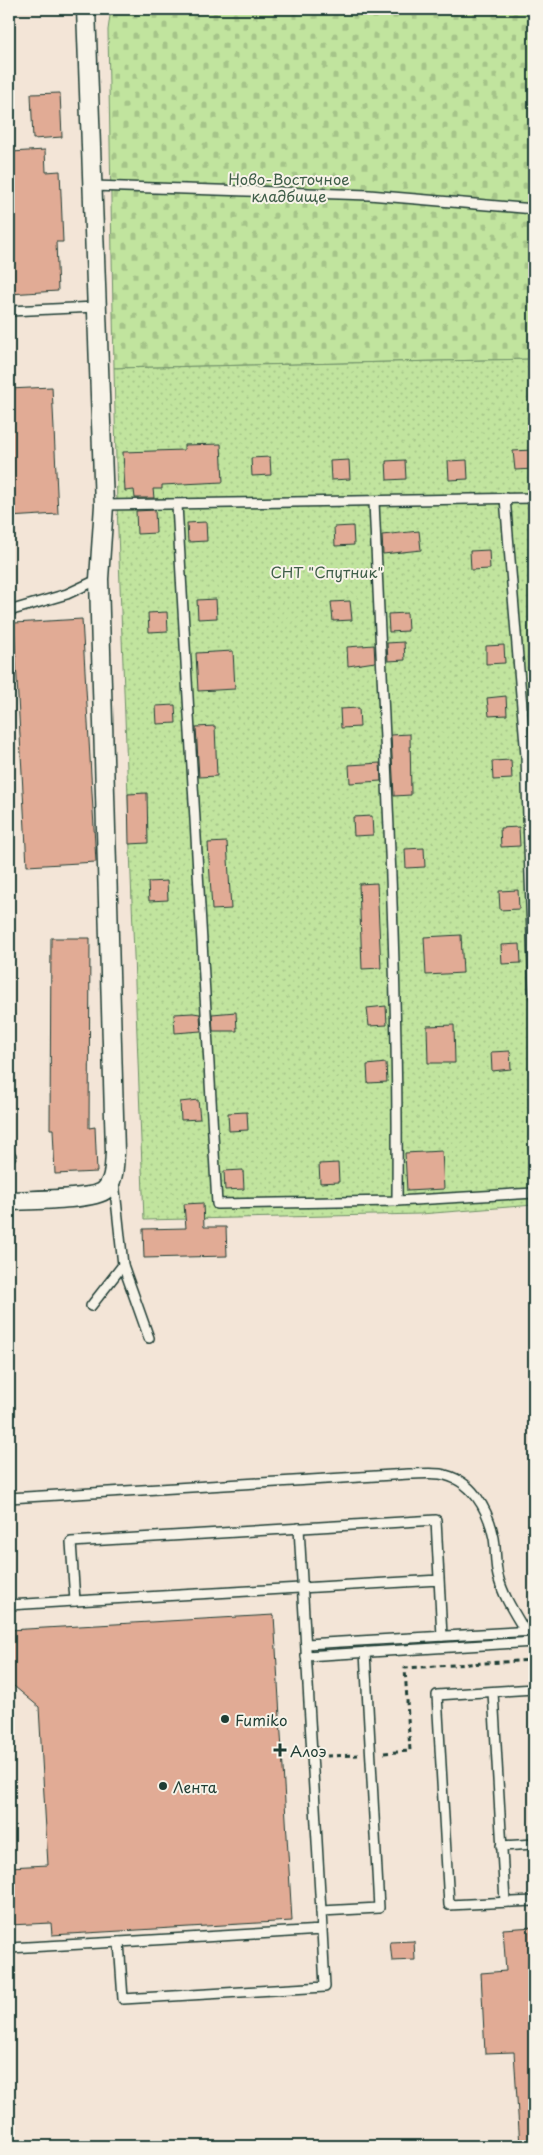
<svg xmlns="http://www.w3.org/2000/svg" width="543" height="2155" viewBox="0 0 543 2155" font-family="'Playpen Sans',sans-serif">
<defs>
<pattern id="cemetery-stones" width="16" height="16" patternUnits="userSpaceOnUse" patternTransform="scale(1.25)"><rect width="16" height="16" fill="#c1e49e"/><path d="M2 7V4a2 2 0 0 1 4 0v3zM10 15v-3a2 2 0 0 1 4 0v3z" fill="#a5c489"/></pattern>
<pattern id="garden-dots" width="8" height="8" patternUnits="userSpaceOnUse" patternTransform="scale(1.25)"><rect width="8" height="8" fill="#c1e49e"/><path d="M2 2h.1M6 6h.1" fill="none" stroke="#a5c489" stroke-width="1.8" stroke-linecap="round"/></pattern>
</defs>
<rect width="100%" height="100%" fill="#f3e5d7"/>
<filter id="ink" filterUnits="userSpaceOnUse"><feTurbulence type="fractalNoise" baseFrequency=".02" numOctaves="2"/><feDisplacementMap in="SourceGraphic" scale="10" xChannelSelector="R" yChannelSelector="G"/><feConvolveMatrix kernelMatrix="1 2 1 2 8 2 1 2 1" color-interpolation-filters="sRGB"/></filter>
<g filter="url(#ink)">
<polygon fill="url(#cemetery-stones)" stroke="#709069" points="111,9 534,9 534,359 114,368 108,30"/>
<polygon fill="url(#garden-dots)" stroke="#709069" points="534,359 534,1205 421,1214 144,1220 117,505 114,368"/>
<g fill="#e1ab95" stroke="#1f3d34">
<polygon points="60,93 62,137 33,139 31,94"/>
<polygon points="45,150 46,172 60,171 63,242 56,242 58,291 9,294 9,174 12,174 11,152"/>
<polygon points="52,387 58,514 9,517 9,389"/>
<polygon points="221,444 223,482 162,485 162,489 153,489 154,498 135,498 134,490 125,491 123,452 184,450 184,445"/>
<polygon points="532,450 534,469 515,470 513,451"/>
<polygon points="270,457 271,475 252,476 251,458"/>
<polygon points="349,460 350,479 331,480 330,461"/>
<polygon points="405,460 406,479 387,480 386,461"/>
<polygon points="467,460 468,479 449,480 448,461"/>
<polygon points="155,510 156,533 137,534 136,511"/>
<polygon points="206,522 207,541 188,542 187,523"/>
<polygon points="353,526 354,545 335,546 334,527"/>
<polygon points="419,531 421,550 383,554 382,535"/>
<polygon points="489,550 490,569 471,570 470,551"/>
<polygon points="216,599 217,618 198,619 197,600"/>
<polygon points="350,601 352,620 333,621 331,602"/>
<polygon points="167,612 168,631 149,632 148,613"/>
<polygon points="407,613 408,631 389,632 388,614"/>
<polygon points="82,619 96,862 27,866 14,623"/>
<polygon points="404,642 405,660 388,661 387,643"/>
<polygon points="374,645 375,662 348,666 347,647"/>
<polygon points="504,645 505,663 486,664 486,646"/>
<polygon points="233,651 235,689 198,691 196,653"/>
<polygon points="506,696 507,715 489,716 487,698"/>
<polygon points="175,705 176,723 157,724 156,706"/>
<polygon points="359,708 360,727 341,728 340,709"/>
<polygon points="215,726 217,776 199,777 196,727"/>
<polygon points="410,734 411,795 394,796 391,735"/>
<polygon points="511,760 512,779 493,780 492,761"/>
<polygon points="380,763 381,781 350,783 349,765"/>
<polygon points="147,793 148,843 129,844 128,794"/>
<polygon points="372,816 373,835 354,836 353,817"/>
<polygon points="519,827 520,846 501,847 500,828"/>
<polygon points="227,842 231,909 212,910 208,843"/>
<polygon points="424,848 425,867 406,868 405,849"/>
<polygon points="167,881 168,900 149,901 148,882"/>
<polygon points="377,883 381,968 362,969 359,884"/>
<polygon points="518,890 519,909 500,910 499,891"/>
<polygon points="461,935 463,973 426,975 424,937"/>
<polygon points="51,938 90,938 89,1128 95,1127 97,1172 55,1174 53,1129 50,1129"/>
<polygon points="520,944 521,963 502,964 501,945"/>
<polygon points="386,1006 387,1025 369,1026 367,1008"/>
<polygon points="236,1012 237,1031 213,1031 212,1014"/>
<polygon points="193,1013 200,1014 201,1031 175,1033 174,1014"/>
<polygon points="454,1025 455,1063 428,1063 427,1026"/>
<polygon points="510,1051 511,1069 492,1071 491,1052"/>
<polygon points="386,1063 387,1082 368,1083 367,1065"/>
<polygon points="198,1100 200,1119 181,1120 180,1102"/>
<polygon points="247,1112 248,1130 229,1131 228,1113"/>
<polygon points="442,1151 444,1189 407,1191 405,1153"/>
<polygon points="338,1163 339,1182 320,1183 319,1164"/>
<polygon points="243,1170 244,1189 225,1190 224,1171"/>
<polygon points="203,1203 204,1227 226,1227 227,1256 144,1258 143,1229 186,1228 184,1204"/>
<polygon points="274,1615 292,1921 52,1935 51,1923 9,1925 9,1867 48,1865 39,1707 9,1682 9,1630"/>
<polygon points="534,1927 534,2146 520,2146 514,2052 485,2053 481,1973 506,1971 503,1929"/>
<polygon points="414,1941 415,1960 392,1961 390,1942"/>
</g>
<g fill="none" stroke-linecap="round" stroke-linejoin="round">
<g stroke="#1f3d34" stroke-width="12">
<g id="lane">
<polyline points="93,186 369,195 534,209"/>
<polyline points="9,311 96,307"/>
<polyline points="505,498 526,756 534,995"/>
<path d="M374,501C384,734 399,968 397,1201"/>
<polyline points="104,505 534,498"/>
<polyline points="177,505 217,1204 397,1201 534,1193"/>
<polyline points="9,611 67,594 99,579"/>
<polyline points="9,1156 11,1156"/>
<polyline points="114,1181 123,1265 149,1338"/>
<polyline points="91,1306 123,1265"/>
<path d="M9,1498L409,1474C419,1474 430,1473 440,1474C472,1479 488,1509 494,1538C496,1550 495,1564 498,1576C503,1596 515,1614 525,1631"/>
<polyline points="299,1528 321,1911 325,1987 123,1999 119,1942 322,1930"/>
<polyline points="439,1580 75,1601 71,1542 436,1520 442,1636"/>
<polyline points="9,1605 75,1601"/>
<polyline points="306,1644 534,1631"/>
<polyline points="306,1656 534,1642"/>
<polyline points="534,1689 437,1695 449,1905 534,1901"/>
<polyline points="493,1692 505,1902"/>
<polyline points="501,1846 534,1844"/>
<polyline points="321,1911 379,1908 365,1652"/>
<polyline points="9,1948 119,1942"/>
</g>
</g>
<g stroke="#1f3d34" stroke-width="21">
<path id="street" d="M9,1201C27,1200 95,1200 105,1190C115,1180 114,1165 115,1152L99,579L104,505L86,9"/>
</g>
<g stroke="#1f3d34" stroke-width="3" stroke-dasharray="5 4" stroke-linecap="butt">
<polyline points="384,1753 410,1751 405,1668 534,1660"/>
<polyline points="327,1756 358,1755"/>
</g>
<use href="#lane" stroke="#f7f3e8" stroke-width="9"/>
<use href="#street" stroke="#f7f3e8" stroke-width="18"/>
</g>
</g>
<g fill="#1f3d34" stroke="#f7f3e8" stroke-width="2">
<circle cx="225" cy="1719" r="5"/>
<path d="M277.5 1742.5h5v5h5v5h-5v5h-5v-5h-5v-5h5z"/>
<circle cx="163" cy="1786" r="5"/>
</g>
<g text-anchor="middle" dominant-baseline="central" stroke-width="4" stroke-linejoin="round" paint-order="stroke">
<g font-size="15" fill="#3f5e49" stroke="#f7f3e8">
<text x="289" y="178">Ново-Восточное<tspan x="289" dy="17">кладбище</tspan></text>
<text x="327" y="571">СНТ "Спутник"</text>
</g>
<g font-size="15" fill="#1f3d34" stroke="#f7f3e8" text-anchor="start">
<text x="235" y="1719">Fumiko</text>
<text x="290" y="1750">Алоэ</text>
<text x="173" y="1786">Лента</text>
</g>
</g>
<rect width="543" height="2155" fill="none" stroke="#f7f3e8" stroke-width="30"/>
<rect x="15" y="15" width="513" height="2125" fill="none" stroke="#1f3d34" stroke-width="2" filter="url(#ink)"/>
</svg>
